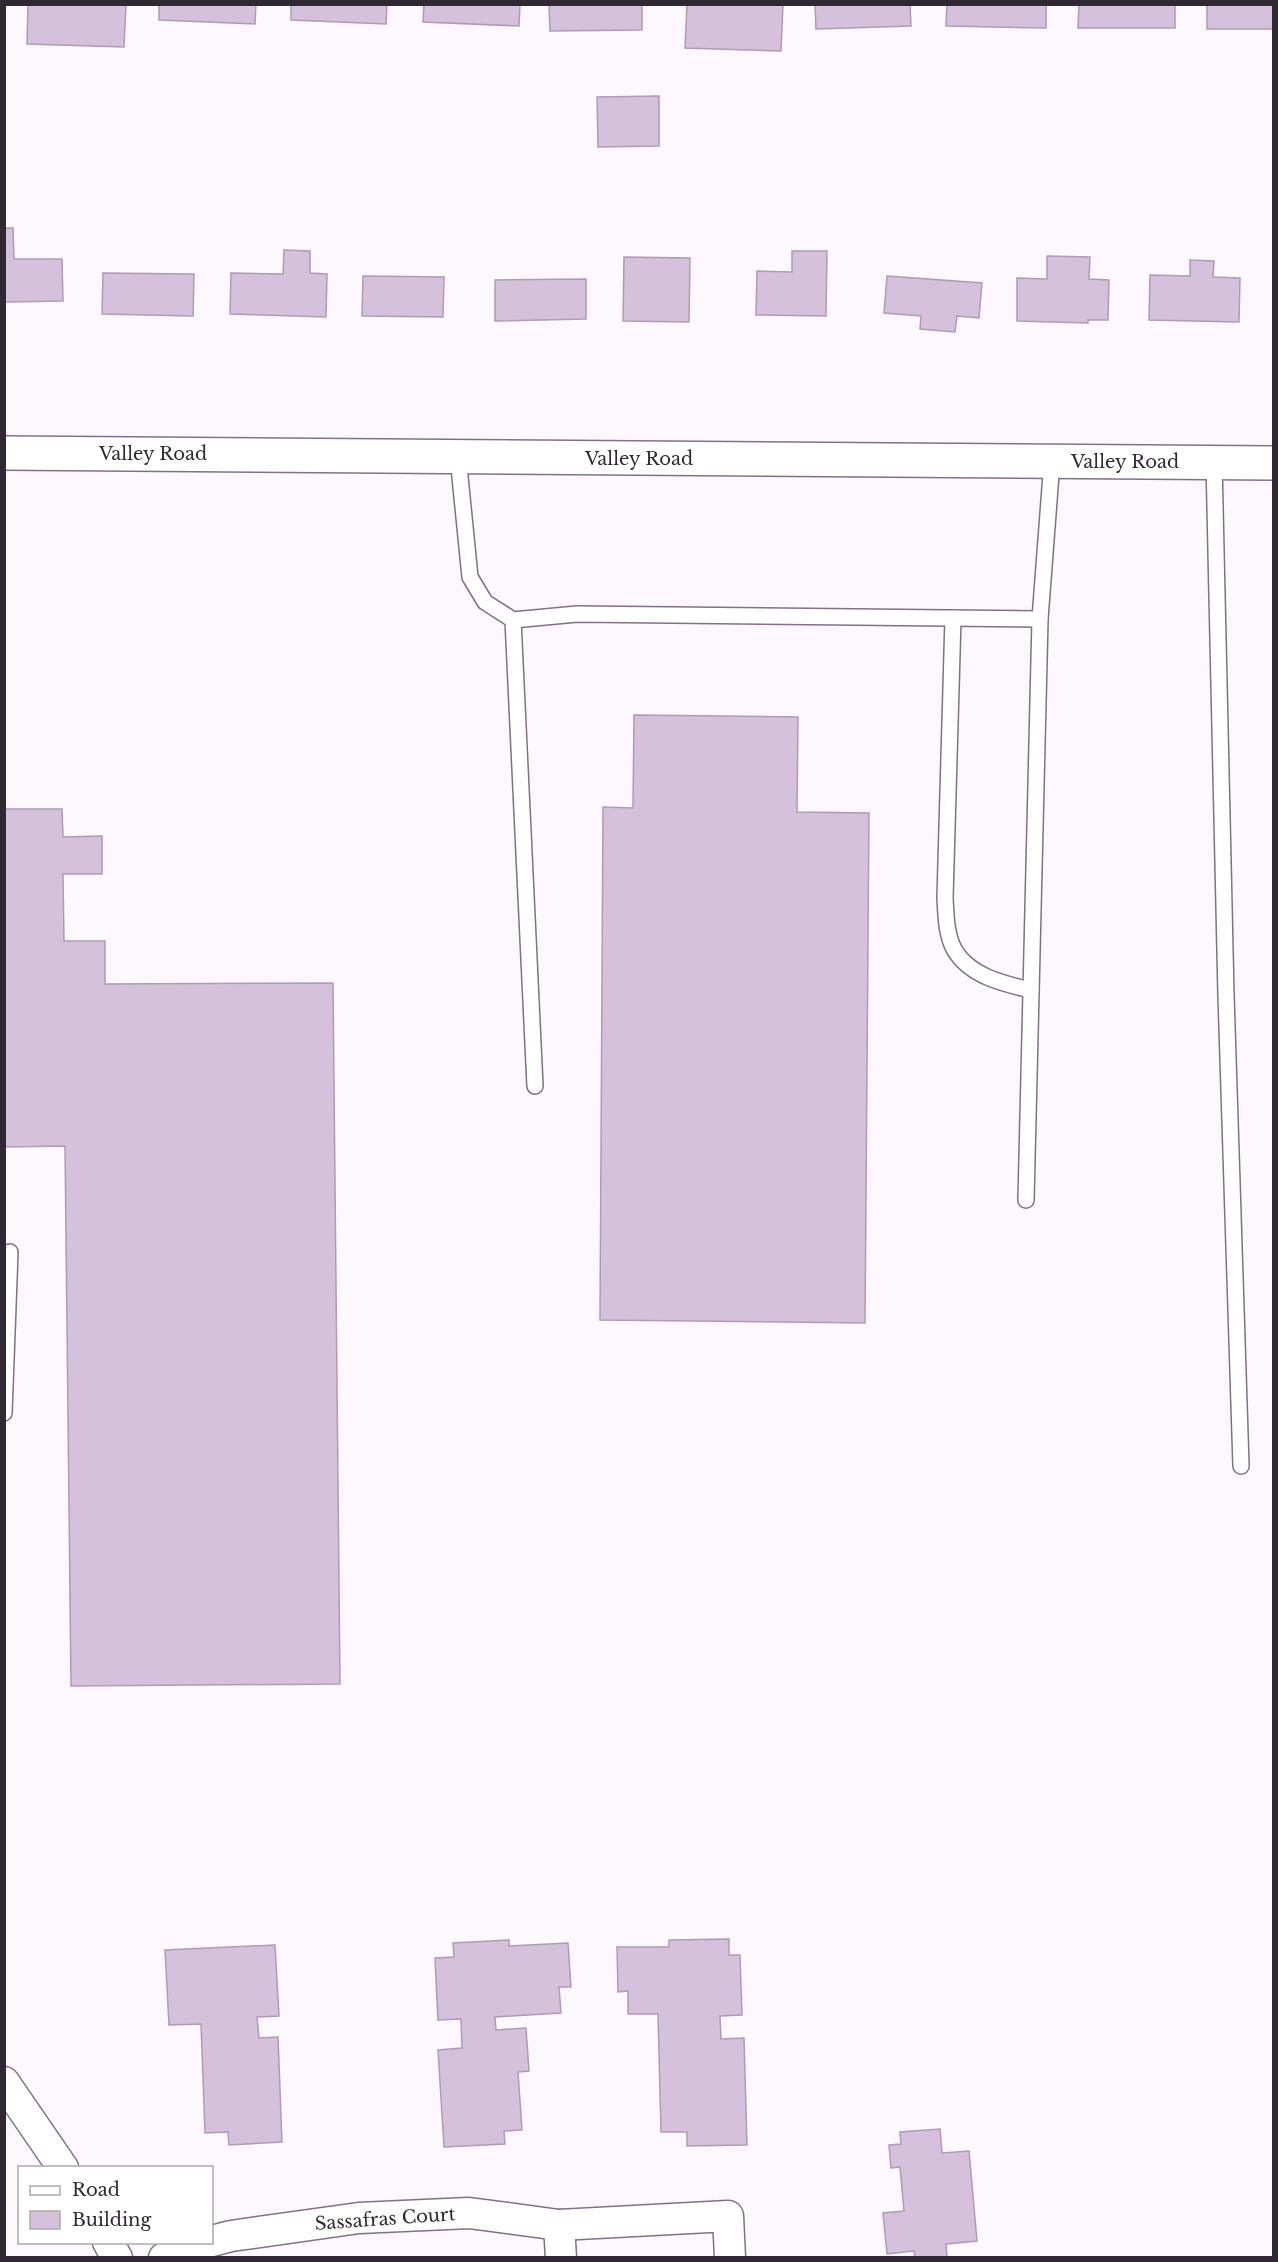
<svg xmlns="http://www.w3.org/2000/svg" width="1278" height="2262" viewBox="0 0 1278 2262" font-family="'Libre Baskerville',serif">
<rect width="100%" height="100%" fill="#fdf8fe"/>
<g fill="#d5c1dc" stroke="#af9bb5" stroke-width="1.5">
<polygon points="28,4 126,4 124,47 27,44"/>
<polygon points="159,4 256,4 255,24 159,20"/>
<polygon points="291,4 387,4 386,24 291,20"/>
<polygon points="424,4 520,4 519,26 423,22"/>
<polygon points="549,4 642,4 642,30 550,31"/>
<polygon points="687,4 783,4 781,51 685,48"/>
<polygon points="815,4 910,4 911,26 816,29"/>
<polygon points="947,4 1046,4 1046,28 946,26"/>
<polygon points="1079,4 1175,4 1175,28 1078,28"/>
<rect x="1207" y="4" width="67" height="25"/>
<polygon points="659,96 659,146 598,147 597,97"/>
<polygon points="4,228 13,228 14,259 62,259 63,301 4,302"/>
<polygon points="284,250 310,251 310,273 327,274 326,317 230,314 231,273 283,274"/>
<polygon points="792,251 827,251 826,316 756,315 757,271 792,272"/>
<polygon points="1047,256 1090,257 1089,279 1109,280 1108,320 1088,320 1088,323 1017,321 1017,278 1047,279"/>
<polygon points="624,257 690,258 689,322 623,321"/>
<polygon points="1190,260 1214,261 1213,277 1240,278 1239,322 1149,320 1150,275 1190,276"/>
<polygon points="103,273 194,274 193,316 102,314"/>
<polygon points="363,276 444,277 443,317 362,316"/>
<polygon points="887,276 982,283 979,318 957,316 955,332 920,329 921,316 884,313"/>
<polygon points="586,279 586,319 495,321 495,280"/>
<polygon points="634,715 798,717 797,812 869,813 865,1323 600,1320 603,807 633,808"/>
<polygon points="4,809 62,809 63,837 102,836 102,874 63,874 64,941 105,941 105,984 333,983 340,1684 71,1686 65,1146 4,1147"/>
<polygon points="729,1939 729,1955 740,1955 742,2015 720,2016 721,2039 744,2038 747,2145 687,2146 687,2132 661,2132 658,2014 628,2014 628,1991 618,1992 617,1947 669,1947 669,1940"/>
<polygon points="509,1940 509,1946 568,1943 571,1987 559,1987 561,2013 495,2017 496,2030 526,2028 529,2071 518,2072 522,2130 504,2131 505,2144 444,2147 438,2050 462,2048 461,2019 438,2020 435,1958 454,1957 453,1943"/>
<polygon points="275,1945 279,2016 257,2017 259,2038 278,2037 282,2142 229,2145 228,2132 205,2133 201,2024 169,2025 165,1950"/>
<polygon points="940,2129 942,2153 969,2151 977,2241 946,2244 947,2258 915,2258 914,2251 887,2254 883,2213 904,2211 900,2167 891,2168 889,2145 901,2144 900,2132"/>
</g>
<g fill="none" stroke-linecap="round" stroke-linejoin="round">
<g stroke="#827088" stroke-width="18">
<g id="service">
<polyline points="458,457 470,577 485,602 513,620 535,1086"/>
<polyline points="1214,462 1226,995 1241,1466"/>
<path d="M953,618L945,898C946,915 946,934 954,949C969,976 1004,984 1031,990"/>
<polyline points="513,620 577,614 1040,619"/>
<polyline points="1026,1200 1040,619 1052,461"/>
<polyline points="4,1413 10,1252"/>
</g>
</g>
<g stroke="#827088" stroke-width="33">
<g id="minor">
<polyline points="4,2082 63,2168"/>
<polyline points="559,2225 561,2258"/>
<polyline points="212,2241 231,2236 359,2218 469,2213 559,2225 728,2216 730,2258"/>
<polyline points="108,2242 117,2258"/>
<polyline points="164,2258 179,2250 206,2242"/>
</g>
</g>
<g stroke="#827088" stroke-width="36">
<polyline id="tertiary" points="4,453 1274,463"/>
</g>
<use href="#service" stroke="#fff" stroke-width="15"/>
<use href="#minor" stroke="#fff" stroke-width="30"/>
<use href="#tertiary" stroke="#fff" stroke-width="33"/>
</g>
<g text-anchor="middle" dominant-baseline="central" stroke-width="6" stroke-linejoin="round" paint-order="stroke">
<g font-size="18" fill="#302832" stroke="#fff">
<text x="153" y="454">Valley Road</text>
<text x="639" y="459">Valley Road</text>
<text x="1125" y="462">Valley Road</text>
<text transform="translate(385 2219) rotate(-4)">Sassafras Court</text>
</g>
</g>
<rect width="1278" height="2262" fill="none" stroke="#302832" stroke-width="12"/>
<rect x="18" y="2166" width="195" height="78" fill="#ffffff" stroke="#aca9ad" stroke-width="1.5"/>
<rect x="30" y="2186" width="30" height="9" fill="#ffffff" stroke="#aca9ad" stroke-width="1.5"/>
<text x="72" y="2196" font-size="18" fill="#302832">Road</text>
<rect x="30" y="2211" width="30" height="18" fill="#d5c1dc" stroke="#aca9ad" stroke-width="1.5"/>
<text x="72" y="2226" font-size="18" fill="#302832">Building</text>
</svg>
